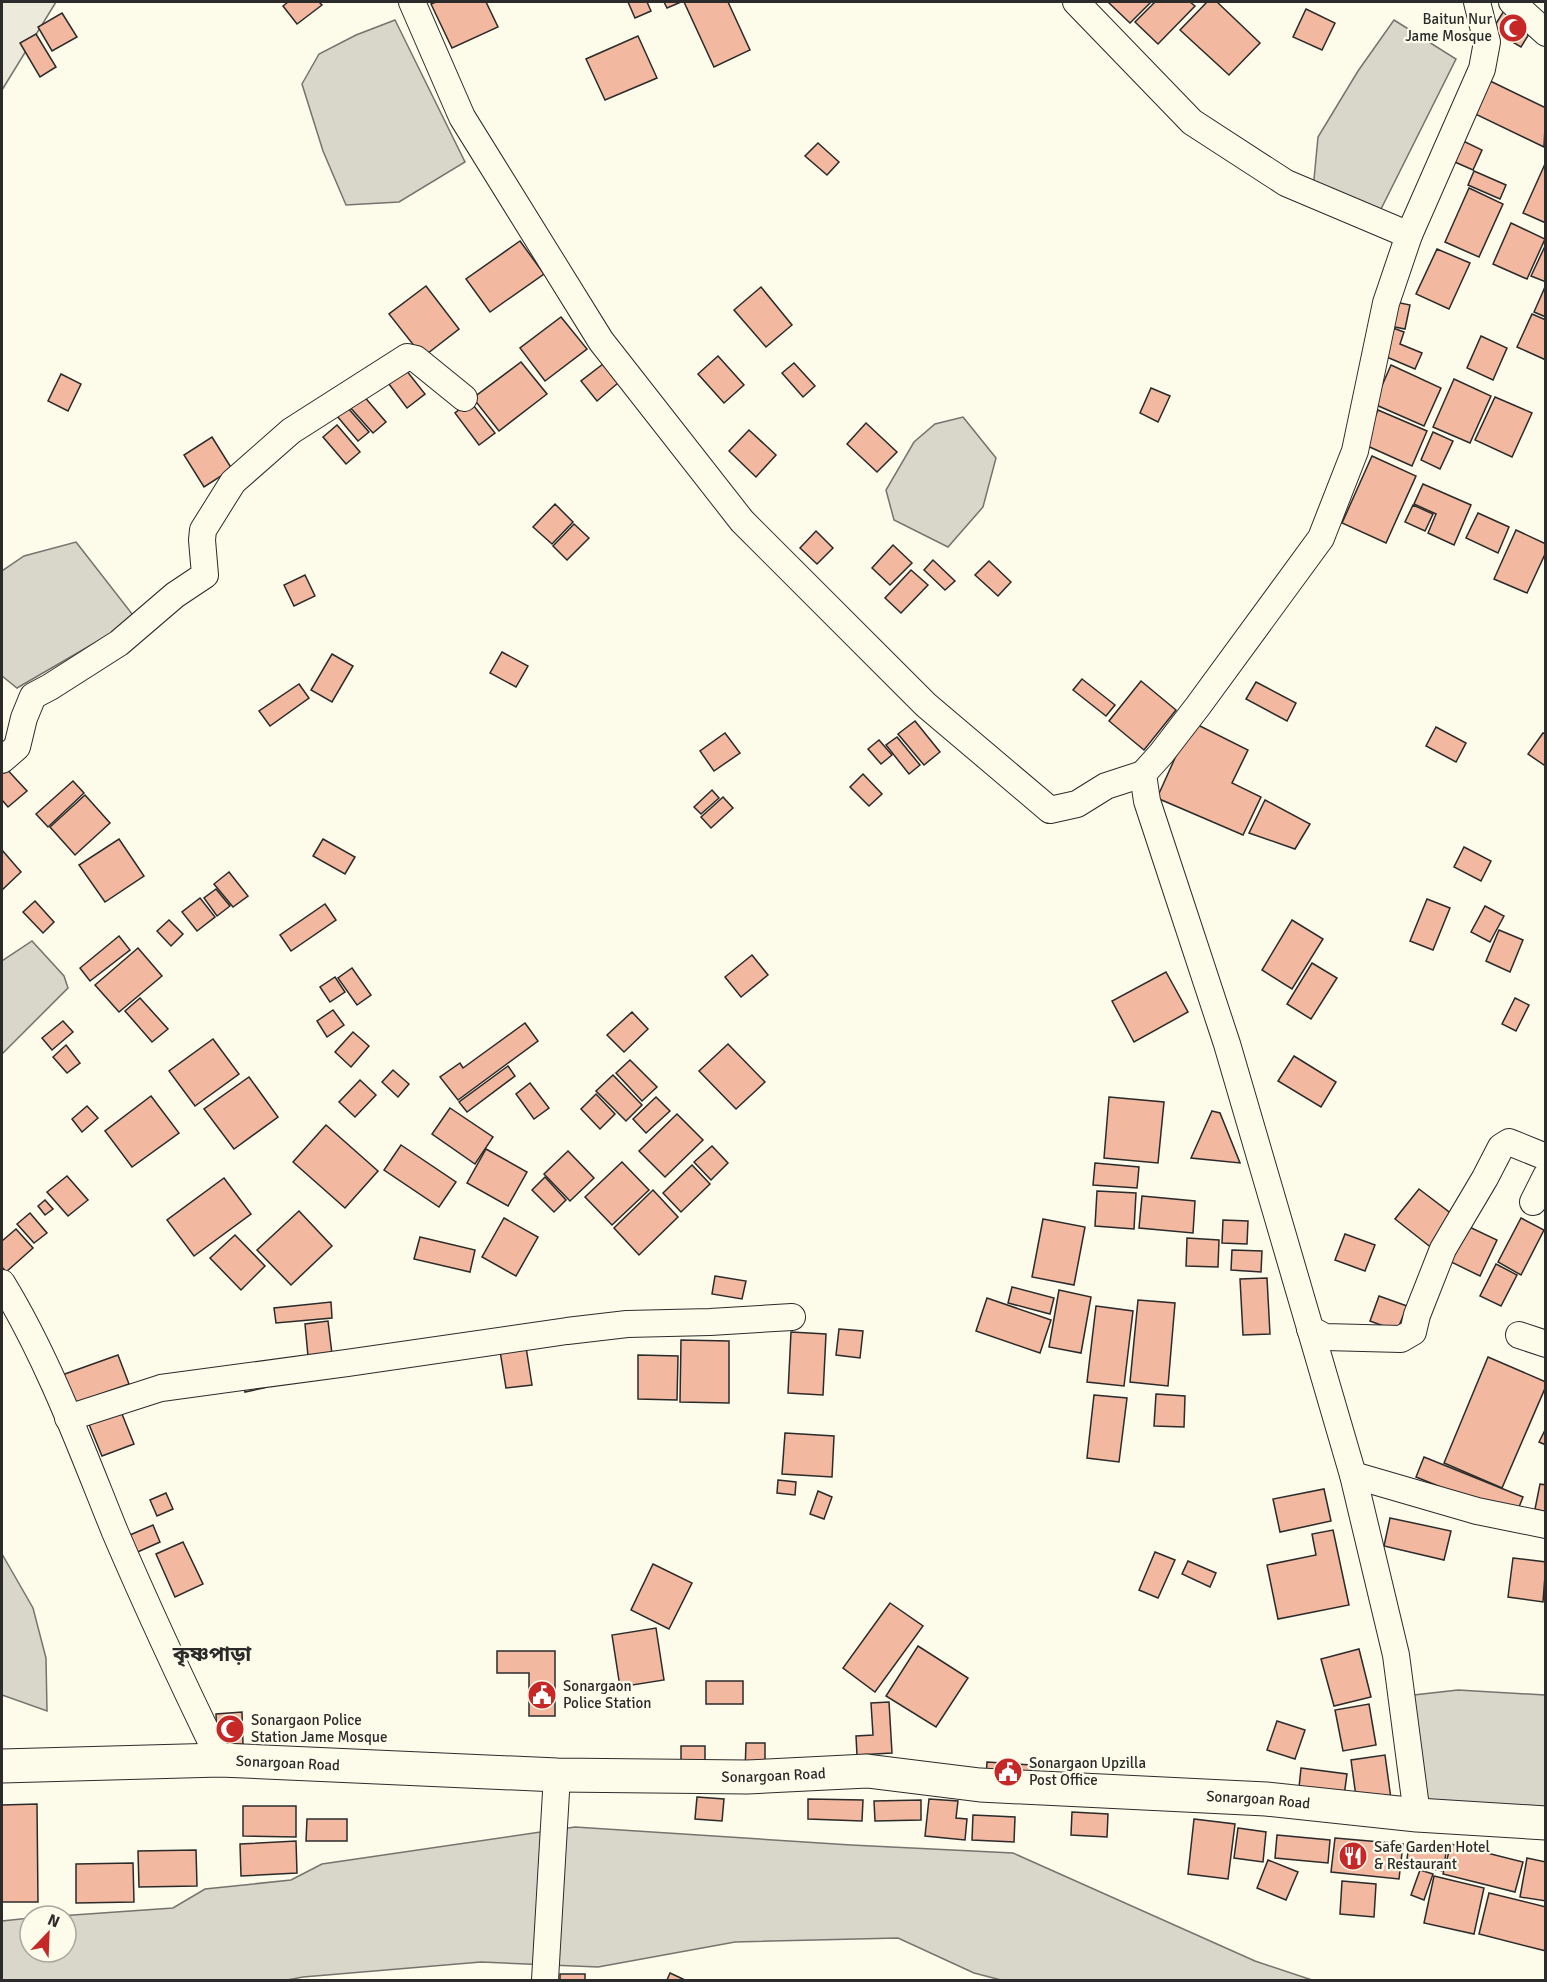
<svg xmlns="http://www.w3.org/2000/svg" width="1547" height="1982" viewBox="0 0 1547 1982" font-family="Signika,'Noto Sans Bengali',sans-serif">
<rect width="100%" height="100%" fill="#fdfbea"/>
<polygon fill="#ecebdb" stroke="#74746e" stroke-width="1.5" points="2,2 56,2 2,90"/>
<g fill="#d8d7c9" stroke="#74746e" stroke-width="1.5">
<polygon points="395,20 465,162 399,202 346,205 323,151 302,84 319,54 356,35"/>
<polygon points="1394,20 1456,59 1378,215 1313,190 1318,137 1358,71"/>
<polygon points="963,417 996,458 983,507 948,547 894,520 886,490 914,442 935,424"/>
<polygon points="76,542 136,619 17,688 2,676 2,571 24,556"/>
<polygon points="32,941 64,976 68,988 2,1054 2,961"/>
<polygon points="2,1554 33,1608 46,1658 47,1711 2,1695"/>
<polygon points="1458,1690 1545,1695 1545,1810 1417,1803 1405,1696"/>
<polygon points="575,1827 851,1845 1013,1853 1255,1961 1312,1980 1001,1980 974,1973 898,1938 735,1942 598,1967 481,1962 303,1977 287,1980 2,1980 2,1921 30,1918 30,1952 66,1952 66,1916 59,1916 173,1908 205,1889 291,1880 322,1864"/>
</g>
<g fill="#f2b8a0" stroke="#2b2b2b" stroke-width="1.5">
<polygon points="288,2 319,2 322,5 297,24 283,6"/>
<polygon points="436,2 486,2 498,27 452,48 431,4"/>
<polygon points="628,2 647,2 651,11 635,18"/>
<polygon points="664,2 681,2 667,8"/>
<polygon points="684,2 728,2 750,50 714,67"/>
<polygon points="1108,2 1151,2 1130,23"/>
<polygon points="1155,2 1190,2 1195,6 1158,44 1135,22"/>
<polygon points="1207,2 1217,2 1260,43 1229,75 1180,30"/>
<polygon points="1306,9 1335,23 1322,50 1293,37"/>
<polygon points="1505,9 1534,26 1521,47 1492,30"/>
<polygon points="62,13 77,37 52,51 38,27"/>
<polygon points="36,34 56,67 40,77 20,43"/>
<polygon points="638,36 657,78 605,100 586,59"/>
<polygon points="1484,78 1546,108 1544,147 1469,111"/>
<polygon points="1457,138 1482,150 1473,170 1448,159"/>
<polygon points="818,143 839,162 827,175 805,156"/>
<polygon points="1545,164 1546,164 1546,223 1523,213"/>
<polygon points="1474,171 1506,185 1500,199 1468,185"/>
<polygon points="1469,188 1503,204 1479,257 1445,242"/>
<polygon points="1511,223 1545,239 1527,279 1493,264"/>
<polygon points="520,241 544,274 490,312 466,279"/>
<polygon points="1546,244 1546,282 1531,276"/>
<polygon points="1437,249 1470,263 1449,309 1416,294"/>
<polygon points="426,286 459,329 423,357 389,314"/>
<polygon points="761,287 792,325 766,347 734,310"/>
<polygon points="1545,287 1546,287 1546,317 1534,312"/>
<polygon points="1391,301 1410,305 1405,329 1385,325"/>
<polygon points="1532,314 1546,320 1546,360 1517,347"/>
<polygon points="561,317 587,349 545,381 520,348"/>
<polygon points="1393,328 1404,332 1400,344 1422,353 1415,369 1382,355"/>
<polygon points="1481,336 1507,348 1493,380 1467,368"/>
<polygon points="718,356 744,385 724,403 698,374"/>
<polygon points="521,362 547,394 499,431 473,398"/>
<polygon points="794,363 815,386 803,397 782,373"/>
<polygon points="603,364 618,383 597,401 581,381"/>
<polygon points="1391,365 1441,388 1424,426 1374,404"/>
<polygon points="406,370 425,394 407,408 389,384"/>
<polygon points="61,374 81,384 68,411 48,401"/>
<polygon points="1454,379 1491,396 1470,443 1433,427"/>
<polygon points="1151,388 1170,396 1158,422 1140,413"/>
<polygon points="362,394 386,422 373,433 348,405"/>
<polygon points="1495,397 1532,413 1512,457 1475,440"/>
<polygon points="470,401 495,433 479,445 455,413"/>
<polygon points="347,407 369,432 358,441 337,416"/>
<polygon points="1378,410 1427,431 1412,466 1363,444"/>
<polygon points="866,423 897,452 877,472 847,444"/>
<polygon points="337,425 360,452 346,464 323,437"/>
<polygon points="749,430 776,455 756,477 729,451"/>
<polygon points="1433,432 1453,441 1440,469 1421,460"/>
<polygon points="212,437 232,469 204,487 184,455"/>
<polygon points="1372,456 1416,476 1386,543 1342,523"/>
<polygon points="1423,484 1471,505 1454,545 1428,533 1436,514 1414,504"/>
<polygon points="555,504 573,522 552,544 533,527"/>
<polygon points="1413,505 1433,514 1425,531 1405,522"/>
<polygon points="1478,513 1509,527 1498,553 1466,538"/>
<polygon points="574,524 589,538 567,560 553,546"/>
<polygon points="1516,530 1546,544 1546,552 1527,593 1494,579"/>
<polygon points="816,531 833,548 817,564 800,548"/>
<polygon points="893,545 912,563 890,585 872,568"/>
<polygon points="933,560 955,581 945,590 924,570"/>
<polygon points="989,561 1011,582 998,596 975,575"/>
<polygon points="911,570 928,585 901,613 885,598"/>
<polygon points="305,575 315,596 294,606 284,585"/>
<polygon points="502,652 528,666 516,687 490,673"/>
<polygon points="332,654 353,666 332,702 311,690"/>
<polygon points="1082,679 1115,705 1106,716 1073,690"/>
<polygon points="1141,681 1176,710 1144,750 1109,721"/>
<polygon points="1256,682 1296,703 1287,721 1246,699"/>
<polygon points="299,684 309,698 270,726 259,711"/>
<polygon points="915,721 940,752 924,765 898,734"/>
<polygon points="1194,723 1248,750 1232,783 1261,797 1243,835 1157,798 1175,758"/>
<polygon points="1436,727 1466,743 1456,762 1426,746"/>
<polygon points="725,733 740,753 714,771 700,751"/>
<polygon points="1543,733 1546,734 1546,762 1544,765 1528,754"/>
<polygon points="897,737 920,765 909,774 886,745"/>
<polygon points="879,740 892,755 881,764 868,749"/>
<polygon points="2,764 27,791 8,807 2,800"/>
<polygon points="863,774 882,794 869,806 850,787"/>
<polygon points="73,781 84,793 48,827 36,814"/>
<polygon points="712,790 719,798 701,814 694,807"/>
<polygon points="85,795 110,823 75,855 50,827"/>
<polygon points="723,797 733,808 711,828 701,817"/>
<polygon points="1265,800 1310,824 1295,849 1249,833"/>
<polygon points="119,839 144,876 105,902 79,865"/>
<polygon points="323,839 355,857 345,874 313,856"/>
<polygon points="1464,847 1491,861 1481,881 1454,867"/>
<polygon points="2,850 21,872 2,890"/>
<polygon points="229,872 248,896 233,907 214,884"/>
<polygon points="216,889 230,906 217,916 204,898"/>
<polygon points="200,898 215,917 197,931 182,912"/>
<polygon points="1427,899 1450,908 1433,950 1410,941"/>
<polygon points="35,901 54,922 43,933 23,912"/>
<polygon points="325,904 336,920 291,951 280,935"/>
<polygon points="1485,906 1504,916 1490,942 1471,932"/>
<polygon points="169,920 183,934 171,946 157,931"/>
<polygon points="1292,920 1323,939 1292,989 1262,970"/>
<polygon points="1499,930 1523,940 1510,972 1486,961"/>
<polygon points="119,936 130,950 90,981 80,968"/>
<polygon points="138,948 162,976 119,1012 95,985"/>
<polygon points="752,955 768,975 741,997 725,977"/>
<polygon points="1312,963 1337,978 1311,1019 1287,1004"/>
<polygon points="352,968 371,995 357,1005 338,978"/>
<polygon points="1166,972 1188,1012 1134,1042 1112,1001"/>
<polygon points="335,977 345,992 330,1002 320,987"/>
<polygon points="140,998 168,1029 152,1042 125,1011"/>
<polygon points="1515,998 1529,1005 1516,1031 1502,1024"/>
<polygon points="333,1010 344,1025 327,1037 317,1021"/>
<polygon points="632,1012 648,1029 624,1052 607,1035"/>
<polygon points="63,1021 73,1032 52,1050 42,1038"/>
<polygon points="525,1023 538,1041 458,1100 440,1077 460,1063 463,1068"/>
<polygon points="353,1032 369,1046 351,1067 335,1052"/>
<polygon points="213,1039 239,1074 195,1106 169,1071"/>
<polygon points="728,1044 765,1082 736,1109 699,1071"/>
<polygon points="66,1045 80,1063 67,1073 53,1057"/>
<polygon points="1294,1056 1336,1082 1321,1107 1278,1081"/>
<polygon points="630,1060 657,1087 642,1101 616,1073"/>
<polygon points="508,1066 515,1076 467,1112 459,1102"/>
<polygon points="393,1070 409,1084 398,1097 382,1082"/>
<polygon points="613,1075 642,1105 626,1121 596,1091"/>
<polygon points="249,1077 278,1117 234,1149 204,1109"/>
<polygon points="360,1080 376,1095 355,1117 339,1102"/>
<polygon points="530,1083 549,1108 534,1119 516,1094"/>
<polygon points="596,1094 615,1114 600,1129 581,1109"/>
<polygon points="151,1096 179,1133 132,1167 105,1131"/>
<polygon points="656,1097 670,1111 646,1133 633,1119"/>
<polygon points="1109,1097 1164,1102 1158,1163 1104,1158"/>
<polygon points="87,1106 98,1118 82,1132 72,1119"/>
<polygon points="450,1108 493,1137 475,1164 432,1134"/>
<polygon points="1212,1111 1220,1113 1240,1163 1191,1158"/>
<polygon points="677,1114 703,1140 665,1177 639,1151"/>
<polygon points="326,1125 378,1171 345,1208 293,1162"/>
<polygon points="401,1145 456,1182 439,1207 384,1170"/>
<polygon points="712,1146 728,1163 711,1180 694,1162"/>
<polygon points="486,1149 527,1172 508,1206 467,1183"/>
<polygon points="568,1151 594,1178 570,1201 544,1174"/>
<polygon points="622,1162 649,1190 612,1225 585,1197"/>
<polygon points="1095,1163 1139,1167 1137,1188 1093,1185"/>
<polygon points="692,1165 710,1184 681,1212 663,1193"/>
<polygon points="67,1176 88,1200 68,1216 47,1192"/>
<polygon points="545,1177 566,1200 554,1212 532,1190"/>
<polygon points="224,1178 251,1214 194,1256 167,1220"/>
<polygon points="1419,1189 1457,1218 1433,1249 1395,1219"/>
<polygon points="653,1190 678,1217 639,1255 614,1228"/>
<polygon points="1097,1191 1136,1193 1134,1229 1095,1226"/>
<polygon points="1142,1196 1195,1201 1193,1233 1139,1228"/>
<polygon points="45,1200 53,1209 45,1215 38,1206"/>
<polygon points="299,1211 332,1246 291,1285 257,1250"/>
<polygon points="30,1213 47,1233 34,1243 17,1224"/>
<polygon points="504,1218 538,1237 516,1276 482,1257"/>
<polygon points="1521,1218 1544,1230 1521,1275 1498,1262"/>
<polygon points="1043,1219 1085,1227 1074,1285 1032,1277"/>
<polygon points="1223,1220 1248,1221 1247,1244 1222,1243"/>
<polygon points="1461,1223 1497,1240 1480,1276 1445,1259"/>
<polygon points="16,1229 33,1248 6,1272 2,1267 2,1241"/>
<polygon points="1345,1234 1375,1245 1365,1271 1335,1260"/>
<polygon points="235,1235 265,1266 241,1290 210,1258"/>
<polygon points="420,1237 475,1250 470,1272 414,1259"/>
<polygon points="1187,1238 1219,1240 1218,1267 1186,1266"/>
<polygon points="1232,1250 1262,1251 1261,1272 1231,1270"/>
<polygon points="1496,1264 1517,1275 1501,1306 1480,1296"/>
<polygon points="715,1276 746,1281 742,1299 712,1294"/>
<polygon points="1267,1278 1270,1334 1243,1335 1240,1279"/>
<polygon points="1012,1287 1054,1298 1050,1314 1008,1303"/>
<polygon points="1059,1290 1091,1297 1081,1353 1049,1347"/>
<polygon points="1379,1296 1407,1306 1397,1331 1370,1321"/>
<polygon points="987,1298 1051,1320 1040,1353 976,1331"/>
<polygon points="1138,1300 1175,1303 1168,1386 1130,1382"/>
<polygon points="331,1302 332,1318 276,1323 274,1308"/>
<polygon points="1096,1306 1133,1311 1124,1386 1087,1382"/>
<polygon points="328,1321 332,1354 308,1356 305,1324"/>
<polygon points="839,1329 863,1331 860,1358 836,1355"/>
<polygon points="791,1332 826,1334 823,1395 788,1393"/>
<polygon points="681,1340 729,1341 729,1403 680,1402"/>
<polygon points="526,1347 532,1385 506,1388 500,1351"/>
<polygon points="118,1355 129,1384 73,1404 62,1375"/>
<polygon points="638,1355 678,1356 677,1400 638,1399"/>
<polygon points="1488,1357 1546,1382 1546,1386 1502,1488 1444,1463"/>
<polygon points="262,1378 264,1388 245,1392 243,1382"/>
<polygon points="1156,1394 1185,1396 1184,1427 1154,1426"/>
<polygon points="1094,1395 1127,1398 1119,1462 1087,1458"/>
<polygon points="120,1409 134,1444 102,1456 88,1422"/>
<polygon points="1546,1428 1546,1445 1539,1442"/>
<polygon points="785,1433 834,1436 832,1477 782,1474"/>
<polygon points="1424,1457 1523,1497 1515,1517 1416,1477"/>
<polygon points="778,1480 796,1482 795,1495 777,1493"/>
<polygon points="1540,1484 1546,1485 1546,1512 1535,1509"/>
<polygon points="1324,1489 1331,1521 1280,1532 1273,1499"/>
<polygon points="818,1491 832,1497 824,1519 810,1514"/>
<polygon points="166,1493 173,1509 157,1516 150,1500"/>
<polygon points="1390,1518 1451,1531 1444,1560 1384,1546"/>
<polygon points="153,1525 160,1542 131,1555 123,1538"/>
<polygon points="1333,1530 1349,1605 1278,1619 1267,1565 1316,1555 1312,1534"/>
<polygon points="183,1542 203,1584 175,1597 156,1554"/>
<polygon points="1155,1552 1175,1560 1158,1598 1139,1590"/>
<polygon points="1513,1558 1546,1562 1543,1602 1508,1597"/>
<polygon points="1188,1561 1216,1573 1210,1587 1182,1574"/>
<polygon points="653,1564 692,1583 669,1629 631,1610"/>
<polygon points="890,1603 923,1626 875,1692 843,1668"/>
<polygon points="656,1628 664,1680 620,1687 612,1635"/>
<polygon points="918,1646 968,1678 936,1727 886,1696"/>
<polygon points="1359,1649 1371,1697 1334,1706 1321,1659"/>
<polygon points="497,1651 555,1651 555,1716 529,1716 529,1673 497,1673"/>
<rect x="706" y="1681" width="37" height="23"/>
<polygon points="889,1702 892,1753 857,1755 856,1736 873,1735 871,1703"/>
<polygon points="1369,1704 1376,1745 1343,1751 1335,1710"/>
<polygon points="242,1712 243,1744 217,1745 216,1714"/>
<polygon points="1277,1721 1305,1730 1295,1759 1267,1750"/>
<polygon points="746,1743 765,1743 765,1772 745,1772"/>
<rect x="681" y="1746" width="24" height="19"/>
<polygon points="1385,1755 1391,1799 1357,1804 1351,1760"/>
<polygon points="987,1762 1031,1765 1030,1782 986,1779"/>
<polygon points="1301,1768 1347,1774 1343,1803 1298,1797"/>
<polygon points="697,1797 724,1799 722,1821 695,1819"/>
<polygon points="808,1799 863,1800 862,1821 808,1819"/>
<polygon points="929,1799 958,1801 956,1818 967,1819 965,1840 925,1836"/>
<polygon points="921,1800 921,1820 875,1821 874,1801"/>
<polygon points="37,1804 38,1902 2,1902 2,1805"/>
<polygon points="243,1806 296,1806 296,1837 243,1836"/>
<polygon points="1072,1812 1108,1814 1107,1837 1071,1835"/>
<polygon points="973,1815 1015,1817 1014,1842 972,1840"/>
<polygon points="307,1819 347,1819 347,1841 306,1841"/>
<polygon points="1194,1819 1235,1824 1228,1879 1188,1874"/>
<polygon points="1238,1828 1266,1832 1263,1862 1234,1858"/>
<polygon points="1277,1835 1330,1840 1328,1863 1275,1858"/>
<polygon points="1335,1838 1403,1844 1399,1879 1331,1872"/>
<polygon points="296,1841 297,1873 241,1876 240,1844"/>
<polygon points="1451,1844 1523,1862 1515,1892 1443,1874"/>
<polygon points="1409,1846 1446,1853 1443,1871 1406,1865"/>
<polygon points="196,1850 197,1886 139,1887 138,1851"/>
<polygon points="1527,1858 1546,1862 1546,1901 1520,1897"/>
<polygon points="1268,1860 1298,1872 1286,1900 1257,1888"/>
<polygon points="133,1863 134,1902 76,1903 76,1864"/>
<polygon points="1420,1870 1433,1874 1424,1900 1411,1895"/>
<polygon points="1434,1876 1484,1888 1474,1934 1424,1923"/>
<polygon points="1342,1881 1376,1884 1374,1917 1340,1914"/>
<polygon points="1489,1893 1546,1907 1546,1951 1479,1934"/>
<polygon points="670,1973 685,1980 667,1980"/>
<rect x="560" y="1974" width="25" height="6"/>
</g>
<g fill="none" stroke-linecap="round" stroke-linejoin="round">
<g stroke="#2b2b2b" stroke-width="28">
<g id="minor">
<polyline points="412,2 462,117 601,341 742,521 926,705 1050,810 1077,804 1106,786 1143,774"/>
<polyline points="1076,2 1192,122 1286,183 1409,235"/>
<polyline points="1512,2 1546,33"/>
<polyline points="2,760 17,747 24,718 33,696 50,687 119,643 175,595 205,575 202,540 203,530 233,482 291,431 407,357 416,359 464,398"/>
<polyline points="1533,1202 1546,1176"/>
<path d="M2,1283C49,1360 81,1448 115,1532C148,1609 183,1684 220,1760"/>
<polyline points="1310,1329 1325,1337 1401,1339 1413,1332 1417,1315 1443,1249 1485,1178 1501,1147 1509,1142 1546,1157"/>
<polyline points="1519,1335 1546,1344"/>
<polyline points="68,1418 161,1388 347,1363 567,1331 627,1324 710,1322 792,1317"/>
<polyline points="1353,1475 1477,1511 1546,1525"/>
<polyline points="1417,1815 1396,1655 1353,1475 1227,1044 1147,801 1143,774 1161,754 1198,706 1321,538 1355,451 1386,303 1409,235 1482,69 1487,42 1477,2"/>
<polyline points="545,1980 557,1775"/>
</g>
</g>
<g stroke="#2b2b2b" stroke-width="35">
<g id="major">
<path id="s1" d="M2,1766L220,1760L557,1775L747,1777L867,1771L980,1785L1266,1799L1417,1815L1546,1823"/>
</g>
</g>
<use href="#minor" stroke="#fdfbea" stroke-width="26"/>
<use href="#major" stroke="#fdfbea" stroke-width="33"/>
</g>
<defs>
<g id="mosque-disc" transform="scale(1.5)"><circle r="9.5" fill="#c62828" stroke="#fdfbea"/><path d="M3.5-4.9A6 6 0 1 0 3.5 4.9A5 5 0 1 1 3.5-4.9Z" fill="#fff"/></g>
<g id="civic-disc" transform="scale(1.5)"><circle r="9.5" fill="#c62828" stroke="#fdfbea"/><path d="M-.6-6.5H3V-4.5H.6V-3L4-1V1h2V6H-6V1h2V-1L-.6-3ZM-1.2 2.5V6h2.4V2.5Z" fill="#fff"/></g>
<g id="restaurant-disc" transform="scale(1.5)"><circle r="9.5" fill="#c62828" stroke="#fdfbea"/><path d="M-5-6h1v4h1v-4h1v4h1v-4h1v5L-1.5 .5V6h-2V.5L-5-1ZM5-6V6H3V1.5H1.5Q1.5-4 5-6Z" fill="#fff"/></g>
</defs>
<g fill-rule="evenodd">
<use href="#mosque-disc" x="1513" y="28"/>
<use href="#civic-disc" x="542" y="1695"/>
<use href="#mosque-disc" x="230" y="1729"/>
<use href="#civic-disc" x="1008" y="1772"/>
<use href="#restaurant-disc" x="1353" y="1856"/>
</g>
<g text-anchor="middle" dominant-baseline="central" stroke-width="4.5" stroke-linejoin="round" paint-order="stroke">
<g font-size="15" fill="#2b2b2b" stroke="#fdfbea" text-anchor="start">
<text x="1492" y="19" text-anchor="end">Baitun Nur<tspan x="1492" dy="17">Jame Mosque</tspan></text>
<text x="563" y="1686">Sonargaon<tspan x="563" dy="17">Police Station</tspan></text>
<text x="251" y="1720">Sonargaon Police<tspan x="251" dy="17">Station Jame Mosque</tspan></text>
<text x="1029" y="1763">Sonargaon Upzilla<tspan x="1029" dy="17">Post Office</tspan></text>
<text x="1374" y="1847">Safe Garden Hotel<tspan x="1374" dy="17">&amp; Restaurant</tspan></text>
</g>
<g font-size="15" fill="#2b2b2b" stroke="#fdfbea">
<text stroke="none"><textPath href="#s1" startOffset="286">Sonargoan Road</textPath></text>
<text stroke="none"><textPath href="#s1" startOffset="772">Sonargoan Road</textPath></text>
<text stroke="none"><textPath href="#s1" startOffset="1258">Sonargoan Road</textPath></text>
</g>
<g font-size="21" font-weight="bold" fill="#2b2b2b" stroke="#fdfbea">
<text x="212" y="1654">কৃষ্ণপাড়া</text>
</g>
</g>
<rect width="1547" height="1982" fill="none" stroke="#2b2b2b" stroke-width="6"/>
<g transform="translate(48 1934) rotate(23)"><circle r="28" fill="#fdfbea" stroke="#a9a89e" stroke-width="1.5"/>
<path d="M0-4.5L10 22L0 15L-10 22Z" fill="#c62828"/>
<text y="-9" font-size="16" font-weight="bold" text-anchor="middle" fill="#2b2b2b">N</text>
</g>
</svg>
